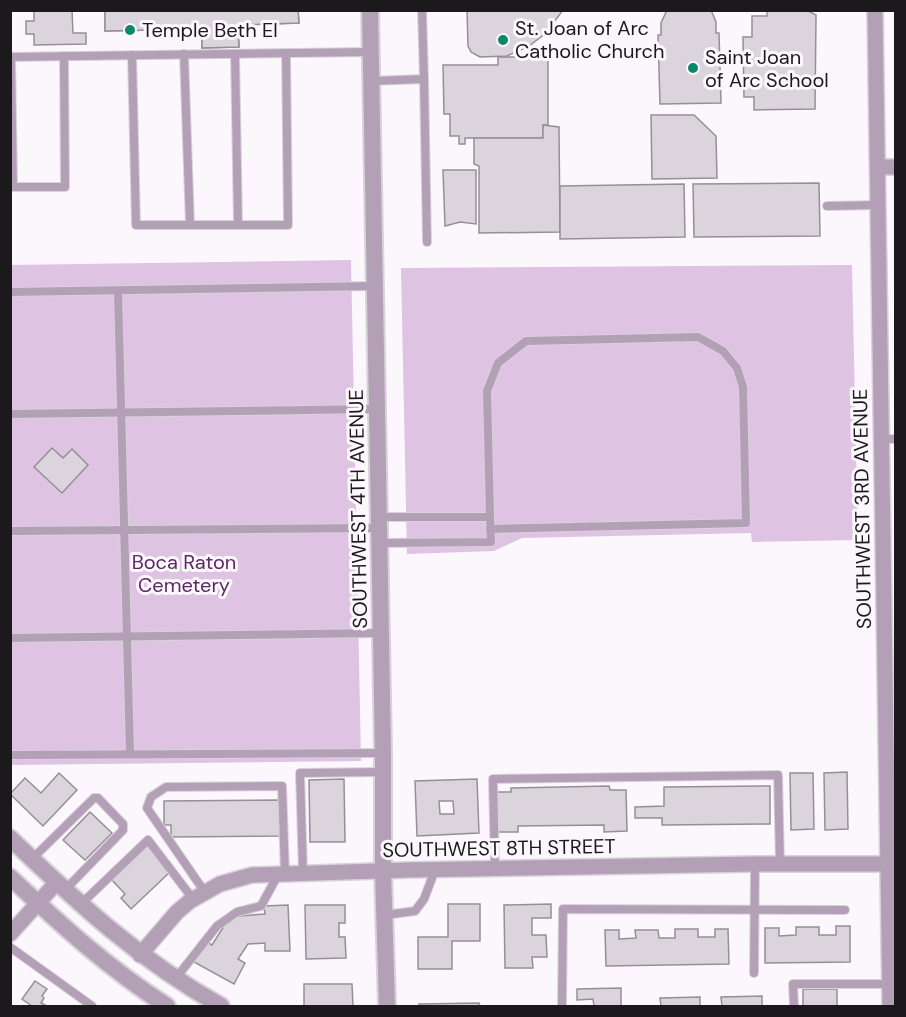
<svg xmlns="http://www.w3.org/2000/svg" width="906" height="1017" viewBox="0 0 906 1017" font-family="'DM Sans',sans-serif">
<rect width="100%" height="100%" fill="#fcf6fd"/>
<g fill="#dec3e3">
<polygon points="351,260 361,761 11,765 10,265"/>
<polygon points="852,265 858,540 752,542 751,533 522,538 494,551 407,554 401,268"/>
</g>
<g fill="#dbd4dc" stroke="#958f96" stroke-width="1.5" fill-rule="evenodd">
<polygon points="34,10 72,10 73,33 86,33 86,44 34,45 34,34 26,34 26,21 34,21"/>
<polygon points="105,10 298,10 299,23 238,25 239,47 202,48 202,29 105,31"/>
<polygon points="105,10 298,10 299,23 238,25 239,47 202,48 202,29 105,31"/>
<polygon points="467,10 563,10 546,33 529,46 507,56 480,57 471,52 468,46"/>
<polygon points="667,10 711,10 716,22 716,33 719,33 721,103 660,104 658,35 661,35 661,23"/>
<polygon points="767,10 806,10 816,15 815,109 754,110 754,97 744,97 743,37 752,37 752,16 767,16"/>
<polygon points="498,57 548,57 548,125 543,125 543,138 465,138 465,144 459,144 459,136 450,136 450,114 444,114 443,65 498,65"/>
<polygon points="651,115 694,115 716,136 717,178 652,179"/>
<polygon points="543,125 559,127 560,232 479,233 479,166 474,164 474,138 543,138"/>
<polygon points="443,170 476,170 476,224 460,222 445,226"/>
<polygon points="819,183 820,236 694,237 693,184"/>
<polygon points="684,184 685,237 560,239 560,186"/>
<polygon points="52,448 63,458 72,449 88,465 62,493 34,467"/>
<polygon points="847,772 848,829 825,830 824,773"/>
<polygon points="59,773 77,790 43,826 10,794 25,778 41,793"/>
<polygon points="790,773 813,773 814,829 791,830"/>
<polygon points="344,779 345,842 310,842 309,780"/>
<path d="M477,779L479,833L417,836L415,781ZM439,801H453L454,814H440Z"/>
<polygon points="609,786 610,790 626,790 627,831 604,832 604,825 518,826 518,832 496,832 495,792 511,792 511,788"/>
<polygon points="770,786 770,824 662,825 662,818 635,818 635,807 664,806 664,787"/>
<polygon points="279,800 280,836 171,837 171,825 164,825 164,801"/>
<polygon points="90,812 112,833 85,860 63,840"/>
<polygon points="147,846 171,871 131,909 121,898 125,894 112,880"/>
<polygon points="448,904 480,904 480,941 452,941 452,969 418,969 418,937 448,937"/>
<polygon points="551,904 551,918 532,918 532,935 546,935 547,957 532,957 533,968 505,968 504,905"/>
<polygon points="288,905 290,951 265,951 265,943 248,944 238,959 245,963 234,984 194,962 205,941 212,945 224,926 238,916 265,914 264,906"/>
<polygon points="305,905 345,905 345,923 339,923 339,937 345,937 346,958 306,959"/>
<polygon points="836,926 850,926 850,962 765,963 765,928 779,928 779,936 796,935 796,927 819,927 819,935 836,935"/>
<polygon points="675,929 698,929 698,937 715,937 715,929 728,929 729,964 606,966 605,930 619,930 619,939 636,938 635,930 658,930 659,938 675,938"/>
<polygon points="35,981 47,989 42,996 44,998 41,1003 47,1006 32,1006 22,999"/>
<polygon points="304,984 352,984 353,1006 304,1006"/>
<polygon points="621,988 621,1006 594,1006 593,999 577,1000 577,989"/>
<rect x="803" y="989" width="34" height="17"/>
<polygon points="762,996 762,1006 722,1006 721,997"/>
<polygon points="700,997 700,1006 661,1006 660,998"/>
<polygon points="479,1003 480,1006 419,1006 419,1004"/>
</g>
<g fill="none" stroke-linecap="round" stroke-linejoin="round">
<g stroke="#d8d3d9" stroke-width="10">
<g id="service">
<polyline points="422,10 424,79"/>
<polyline points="184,54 190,225"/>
<polyline points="235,54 238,225"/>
<polyline points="132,55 136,225 288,225 286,53"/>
<polyline points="10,57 371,52"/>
<polyline points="11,57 13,187 65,187 64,56"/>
<polyline points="371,81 424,79 427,242"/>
<polyline points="827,206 878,205"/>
<polyline points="118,291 130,754"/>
<polyline points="10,292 375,286"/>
<polyline points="10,414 377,409"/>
<polyline points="882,439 896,439"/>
<polyline points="379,517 490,517 491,542 379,543"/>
<polyline points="490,517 487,391 498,363 526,341 698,337 723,351 737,368 743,387 746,523 490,529"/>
<polyline points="10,531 379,528"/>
<polyline points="10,638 381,633"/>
<polyline points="10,755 383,753"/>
<polyline points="32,859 94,798 98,798 123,824 123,830 65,890"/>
<polyline points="495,869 493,779 778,775 780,864"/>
<polyline points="303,873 300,773 383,772"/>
<polyline points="204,891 147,808 151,797 166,787 282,786 285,873"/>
<polyline points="81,904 148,840 193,899"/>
<polyline points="385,915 415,911 424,899 435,870"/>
<polyline points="10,947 92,1006"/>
<polyline points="754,973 755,864"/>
<polyline points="176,978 217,926 237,912 261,906 279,873"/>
<polyline points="562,1006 563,909 845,910"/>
<polyline points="794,1006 793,984 890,984"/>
</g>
</g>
<g stroke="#d8d3d9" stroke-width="18">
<g id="minor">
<polyline points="875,10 890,1006"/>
<polyline points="878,167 896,167"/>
<polyline points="10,934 57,882"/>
<polyline points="140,955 177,912 190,901 220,884 252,875 408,870 755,864 889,864"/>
</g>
</g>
<g stroke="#d8d3d9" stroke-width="20">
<g id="tertiary">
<polyline points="370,10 383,753 383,871 387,1006"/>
<path d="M10,838C78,903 139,960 221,1006"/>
<path d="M10,877C60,924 109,969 167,1006"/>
</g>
</g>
<use href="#service" stroke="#b3a0b7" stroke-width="8"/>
<use href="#minor" stroke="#b3a0b7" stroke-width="15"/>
<use href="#tertiary" stroke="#b3a0b7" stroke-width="16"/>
</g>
<g fill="#0b886b" stroke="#fcf6fd" stroke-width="2">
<circle cx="130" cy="30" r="6"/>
<circle cx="503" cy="40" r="6"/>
<circle cx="693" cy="68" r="6"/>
</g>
<g text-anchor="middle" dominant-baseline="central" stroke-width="6" stroke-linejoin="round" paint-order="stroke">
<g font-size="20" fill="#1b191b" stroke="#fcf6fd" text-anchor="start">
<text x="515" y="28">St. Joan of Arc<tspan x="515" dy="23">Catholic Church</tspan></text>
<text x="142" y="30">Temple Beth El</text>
<text x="705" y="57">Saint Joan<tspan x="705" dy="23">of Arc School</tspan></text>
</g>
<g font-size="20" fill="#1b191b" stroke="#fcf6fd">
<text transform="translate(358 509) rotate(-91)">SOUTHWEST 4TH AVENUE</text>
<text transform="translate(862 509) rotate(-91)">SOUTHWEST 3RD AVENUE</text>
<text transform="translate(499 848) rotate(-1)">SOUTHWEST 8TH STREET</text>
</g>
<g font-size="20" fill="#5b2865" stroke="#fcf6fd">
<text x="184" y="562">Boca Raton<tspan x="184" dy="23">Cemetery</tspan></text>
</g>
</g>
<rect width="906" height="1017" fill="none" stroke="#1b191b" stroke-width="24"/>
</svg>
